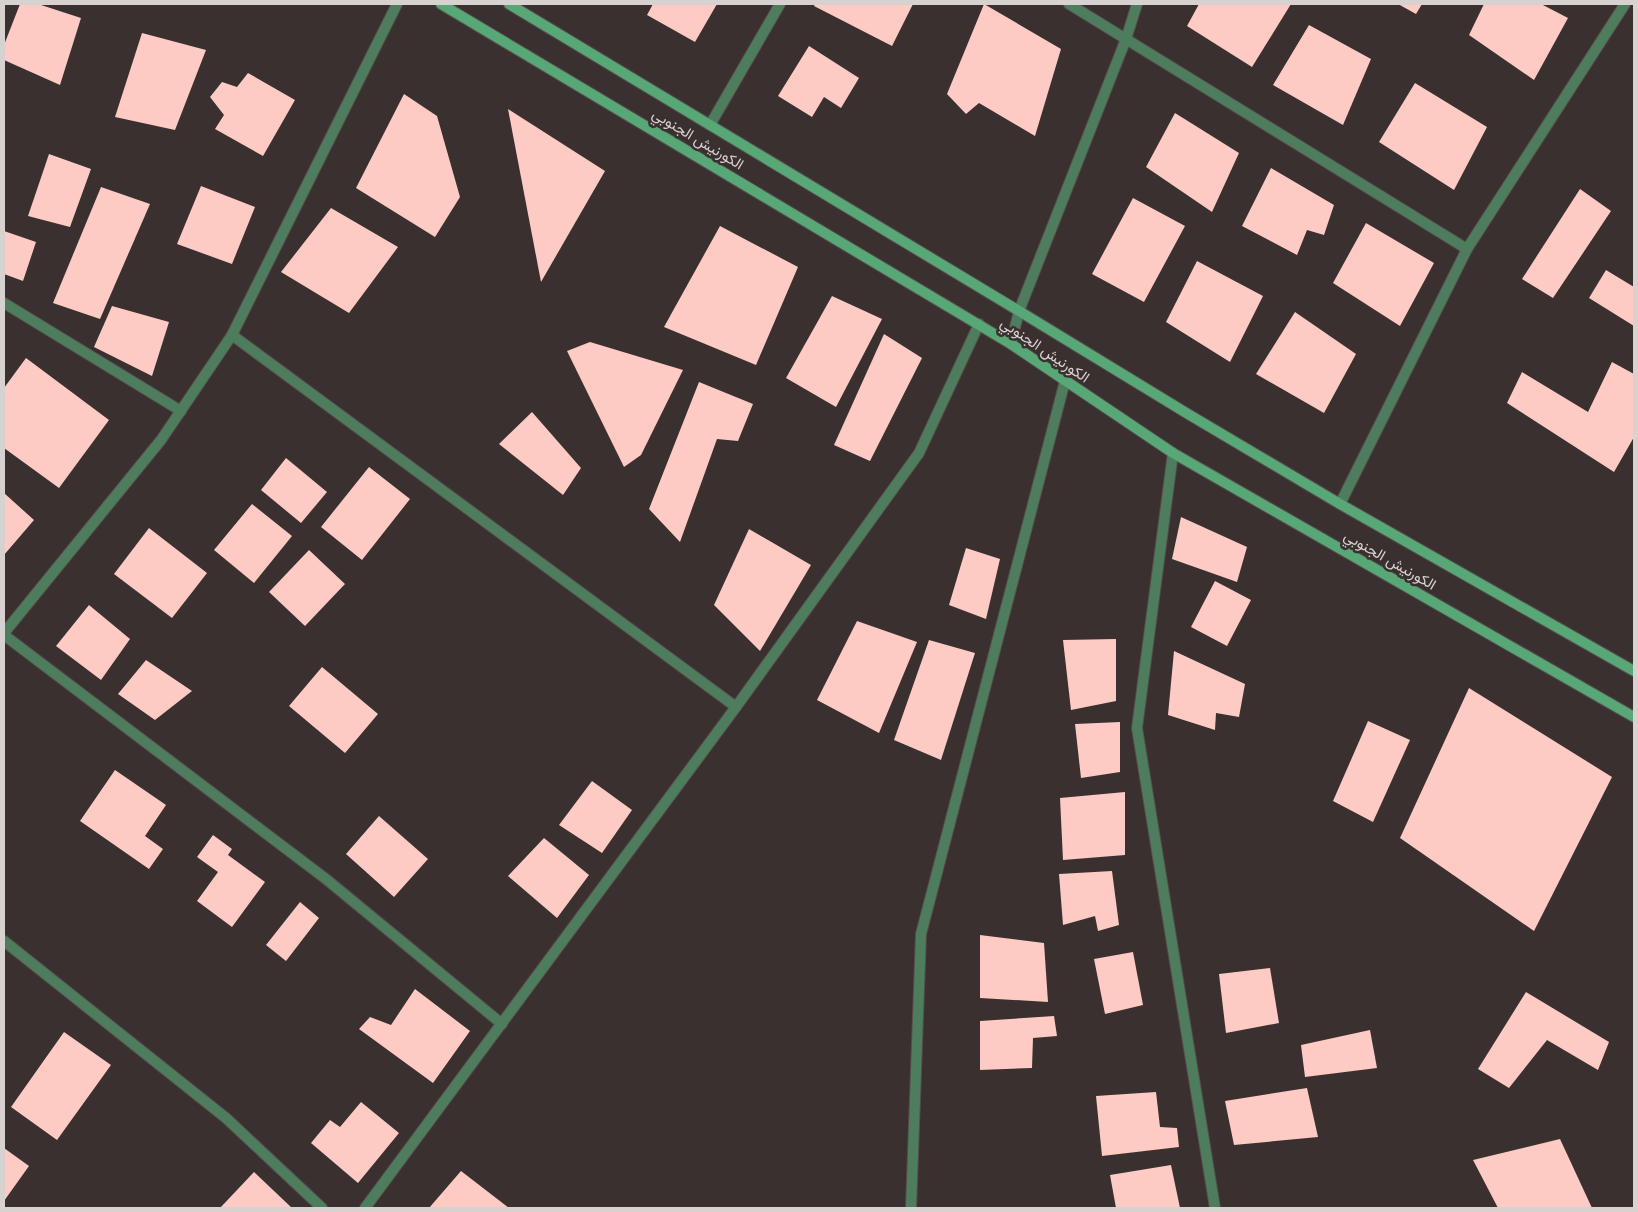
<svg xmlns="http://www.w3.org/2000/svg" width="1638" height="1212" viewBox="0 0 1638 1212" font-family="Raleway,Vazirmatn,sans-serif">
<rect width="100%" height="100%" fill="#3a302f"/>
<g fill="#fdcbc4">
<polygon points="20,4 38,4 81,18 60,85 4,60 4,45"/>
<polygon points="653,4 717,4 695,42 647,15"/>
<polygon points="815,4 913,4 892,46 814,6"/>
<polygon points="984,4 1061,49 1035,136 979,103 966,114 947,94"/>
<polygon points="1199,4 1291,4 1252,67 1187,26"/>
<polygon points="1398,4 1422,4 1416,14"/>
<polygon points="1484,4 1541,4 1568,18 1534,80 1469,35"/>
<polygon points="1309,25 1371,59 1343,125 1273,85"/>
<polygon points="142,33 206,50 175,130 115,117"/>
<polygon points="809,46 859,78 841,108 824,97 812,117 778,96"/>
<polygon points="248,73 295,100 263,156 215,129 224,115 210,97 222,82 237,87"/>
<polygon points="1415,83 1487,127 1454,190 1379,142"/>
<polygon points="404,94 437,116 460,197 435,237 356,188"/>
<polygon points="508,109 605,171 541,282"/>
<polygon points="1175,113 1239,153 1212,212 1146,167"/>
<polygon points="49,154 91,169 70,227 28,216"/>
<polygon points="1271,168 1334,205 1324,235 1307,230 1297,255 1242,226"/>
<polygon points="201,186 255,207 232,264 177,244"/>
<polygon points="101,187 150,204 100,319 53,303"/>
<polygon points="1580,189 1611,211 1553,298 1522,279"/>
<polygon points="1133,198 1185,226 1144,302 1092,274"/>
<polygon points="331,208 398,247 349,313 281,272"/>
<polygon points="1366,223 1434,263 1400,326 1333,283"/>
<polygon points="720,226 798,267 756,365 664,327"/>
<polygon points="4,231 36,242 23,281 4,274"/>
<polygon points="1197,261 1263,296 1230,362 1166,322"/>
<polygon points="1606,270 1634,287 1634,326 1589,298"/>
<polygon points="832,296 882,319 836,407 786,378"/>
<polygon points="112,306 169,322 152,376 94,347"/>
<polygon points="1295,312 1356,354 1324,413 1256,374"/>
<polygon points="884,334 922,358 870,461 834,445"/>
<polygon points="590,342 683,370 641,455 624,467 567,351"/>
<polygon points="26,358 109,420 59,488 4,448 4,388"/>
<polygon points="1612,362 1634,374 1634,437 1614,472 1507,403 1522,372 1588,412"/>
<polygon points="699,382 753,404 738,441 717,439 680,542 649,509"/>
<polygon points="532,412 581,468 563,495 499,444"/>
<polygon points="286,458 327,492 301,523 261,490"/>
<polygon points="369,467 410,499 362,560 321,527"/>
<polygon points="4,493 34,520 4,555"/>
<polygon points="252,504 292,536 254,583 214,550"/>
<polygon points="1181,517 1247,547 1237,582 1172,559"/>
<polygon points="149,528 207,573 172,618 114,574"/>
<polygon points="749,529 811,565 760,651 714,605"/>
<polygon points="966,548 1000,559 986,619 949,605"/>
<polygon points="309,550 345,584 305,626 269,592"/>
<polygon points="1215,581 1251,600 1227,646 1191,627"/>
<polygon points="89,605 130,639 101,680 56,646"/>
<polygon points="857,621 917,642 879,733 817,700"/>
<polygon points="1116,639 1116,701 1071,710 1063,640"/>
<polygon points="929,640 975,653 941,760 894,740"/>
<polygon points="1174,651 1245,684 1239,717 1216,713 1215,730 1168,715"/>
<polygon points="146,660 192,691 155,720 118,694"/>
<polygon points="322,667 378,714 345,753 289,706"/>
<polygon points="1469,688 1612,777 1534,931 1400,838"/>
<polygon points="1368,721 1410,740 1373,822 1333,801"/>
<polygon points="1120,722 1120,772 1081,778 1075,724"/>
<polygon points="115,770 166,805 145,836 163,849 149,869 80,821"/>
<polygon points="592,781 632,810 602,853 559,825"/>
<polygon points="1125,792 1125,855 1063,860 1060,798"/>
<polygon points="379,816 428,859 394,897 346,854"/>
<polygon points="213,835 232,849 228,855 265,882 232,927 197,901 218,872 197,857"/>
<polygon points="544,838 589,875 557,918 508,876"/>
<polygon points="1112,871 1119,925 1098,931 1095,916 1063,925 1059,874"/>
<polygon points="300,902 319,918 286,961 266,945"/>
<polygon points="980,935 1044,943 1048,1002 980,998"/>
<polygon points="1133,952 1143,1005 1105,1014 1094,959"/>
<polygon points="1270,968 1279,1023 1226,1033 1219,974"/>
<polygon points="415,989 470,1031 433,1083 359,1029 370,1017 391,1025"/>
<polygon points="1526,992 1609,1042 1598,1070 1547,1040 1509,1088 1478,1069"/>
<polygon points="1054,1016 1057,1036 1033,1038 1032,1068 980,1070 980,1021"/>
<polygon points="1370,1030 1377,1068 1305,1077 1301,1045"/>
<polygon points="64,1032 111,1065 57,1140 11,1107"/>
<polygon points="1307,1088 1318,1137 1234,1145 1225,1101"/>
<polygon points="1156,1092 1160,1127 1177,1128 1179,1147 1102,1156 1096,1096"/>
<polygon points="361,1102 399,1133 358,1183 311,1143 330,1120 340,1127"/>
<polygon points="1560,1139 1592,1208 1498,1208 1473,1160"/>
<polygon points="4,1148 29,1166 4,1201"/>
<polygon points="1171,1165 1180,1208 1116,1208 1110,1175"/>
<polygon points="461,1171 509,1208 429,1208"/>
<polygon points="254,1172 292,1208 220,1208"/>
</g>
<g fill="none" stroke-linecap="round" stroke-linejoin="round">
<g stroke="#564d4c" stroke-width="12">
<g id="minor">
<polyline points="397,4 232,335 736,707"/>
<polyline points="1069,4 1467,249"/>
<polyline points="710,125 780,4"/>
<polyline points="4,303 181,411"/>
<polyline points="1011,344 1019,311 1126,39 1137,4"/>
<polyline points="1173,453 1137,728 1215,1208"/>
<polyline points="1340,504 1467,249 1625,4"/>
<polyline points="4,633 161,440 232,335"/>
<polyline points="4,635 326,879 502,1024"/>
<polyline points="4,941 226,1118 322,1208"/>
<polyline points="365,1208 736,707 919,453 979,324"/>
<polyline points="911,1208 921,934 1065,381"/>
</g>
</g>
<g stroke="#564d4c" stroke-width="12">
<g id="secondary">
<polyline points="441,4 1011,344 1173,453 1634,717"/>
<polyline points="509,4 1019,311 1188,414 1340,504 1634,671"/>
</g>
</g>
<use href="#minor" stroke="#4e7d5e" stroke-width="10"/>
<use href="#secondary" stroke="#58a776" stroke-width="10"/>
</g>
<g text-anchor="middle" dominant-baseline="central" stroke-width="5" stroke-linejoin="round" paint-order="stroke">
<g font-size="15" fill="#d7d1d0" stroke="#3a302f">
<text transform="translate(698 139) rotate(31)">الكورنيش الجنوبي</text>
<text transform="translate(1045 350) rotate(34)">الكورنيش الجنوبي</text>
<text transform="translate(1390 560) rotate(30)">الكورنيش الجنوبي</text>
</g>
</g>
<rect width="1638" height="1212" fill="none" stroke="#d7d1d0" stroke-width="10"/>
</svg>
